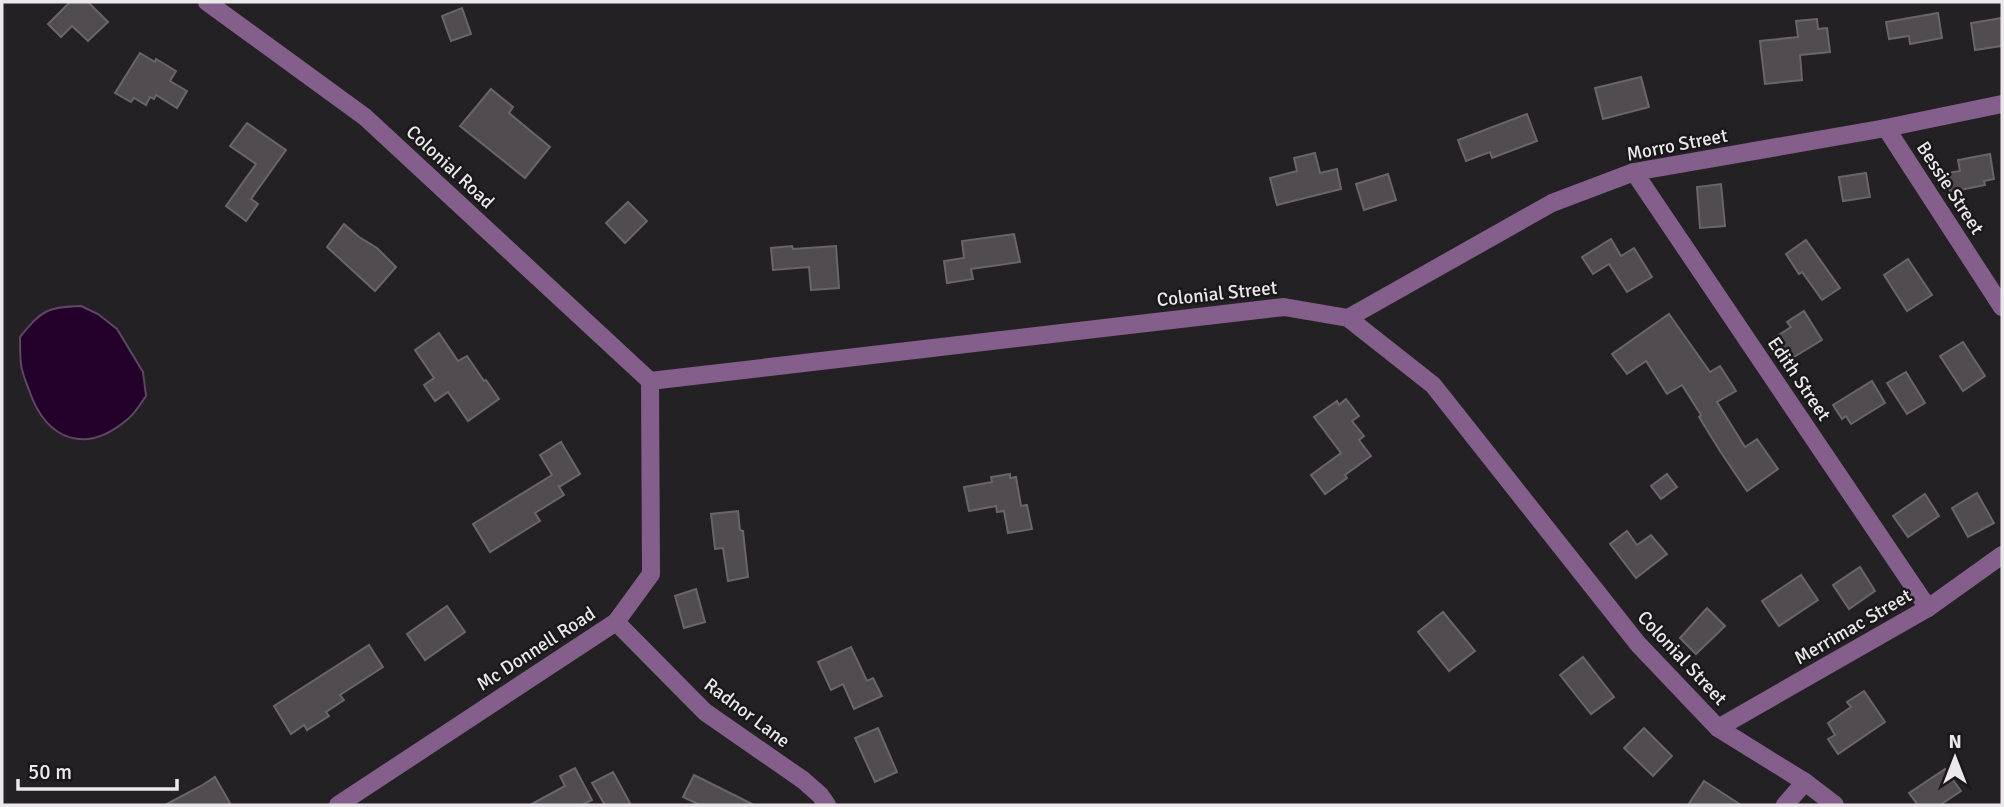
<svg xmlns="http://www.w3.org/2000/svg" width="2004" height="807" viewBox="0 0 2004 807" font-family="Signika,sans-serif">
<rect width="100%" height="100%" fill="#242125"/>
<path fill="#23002a" stroke="#5f4664" stroke-width="2" d="M81,306L98,314L117,329L143,372L146,396C141,403 136,412 129,418C87,455 47,442 29,390C26,382 22,373 21,364C20,355 20,346 20,337C42,310 47,307 81,306Z"/>
<g fill="#504c50" stroke="#69656a" stroke-width="2">
<polygon points="70,2 88,2 108,22 88,41 72,26 61,37 48,24"/>
<polygon points="462,8 471,34 451,41 442,16"/>
<polygon points="1938,13 1942,38 1910,44 1909,36 1889,39 1886,22"/>
<polygon points="2002,18 2002,46 1975,50 1971,23"/>
<polygon points="1817,19 1818,29 1827,28 1830,52 1800,55 1802,80 1765,84 1760,41 1798,37 1796,21"/>
<polygon points="140,53 155,62 156,59 176,71 170,81 187,91 177,108 156,95 154,99 150,97 146,105 134,98 131,102 115,93"/>
<polygon points="1641,77 1649,107 1603,119 1595,88"/>
<polygon points="491,89 513,107 509,113 550,147 525,178 460,126"/>
<polygon points="1527,114 1537,141 1492,158 1490,152 1466,161 1458,140"/>
<polygon points="247,123 286,150 251,199 258,204 246,221 226,206 256,164 230,146"/>
<polygon points="1315,153 1320,173 1337,169 1341,189 1277,205 1270,178 1297,171 1294,158"/>
<polygon points="1990,154 1994,179 1984,181 1985,185 1950,192 1947,173 1960,171 1958,160"/>
<polygon points="1866,173 1870,197 1843,201 1839,177"/>
<polygon points="1388,174 1396,200 1364,210 1356,184"/>
<polygon points="1721,184 1725,226 1700,228 1697,187"/>
<polygon points="628,202 647,221 625,243 606,223"/>
<polygon points="344,224 359,237 377,248 396,267 375,291 327,247"/>
<polygon points="1014,234 1020,262 971,269 973,279 947,283 944,261 964,258 962,241"/>
<polygon points="1611,239 1621,256 1634,248 1652,277 1627,292 1609,264 1593,274 1582,257"/>
<polygon points="1806,240 1840,288 1822,300 1802,272 1799,274 1786,254"/>
<polygon points="792,246 793,249 836,246 839,288 811,290 809,267 773,270 771,248"/>
<polygon points="1908,259 1932,295 1907,311 1884,275"/>
<polygon points="1804,311 1822,340 1789,360 1774,338 1791,327 1787,322"/>
<polygon points="1669,314 1710,372 1720,366 1736,391 1717,402 1745,447 1757,439 1778,469 1747,491 1720,451 1699,417 1701,415 1682,385 1667,394 1646,361 1627,374 1612,354"/>
<polygon points="439,333 458,361 467,356 484,381 486,380 499,399 468,421 448,392 435,401 424,385 434,378 415,350"/>
<polygon points="1963,342 1985,376 1963,391 1940,356"/>
<polygon points="1906,372 1925,403 1907,414 1887,383"/>
<polygon points="1872,381 1885,403 1851,424 1846,416 1842,419 1833,405"/>
<polygon points="1346,399 1359,416 1352,421 1364,436 1359,440 1371,456 1345,475 1347,478 1325,494 1311,475 1341,453 1314,417 1337,401 1339,405"/>
<polygon points="561,442 580,474 559,487 558,485 564,495 535,513 540,521 490,552 473,524 552,475 540,455"/>
<polygon points="1010,474 1010,478 1016,477 1021,506 1027,505 1032,529 1008,533 1004,511 997,512 996,506 969,511 964,487 992,482 991,477"/>
<polygon points="1667,474 1677,487 1661,499 1651,486"/>
<polygon points="1977,493 1994,523 1968,537 1952,508"/>
<polygon points="1925,494 1939,516 1908,537 1893,516"/>
<polygon points="738,511 740,530 743,531 748,577 728,581 723,548 715,549 711,514"/>
<polygon points="1627,531 1637,545 1651,535 1667,554 1636,578 1610,544"/>
<polygon points="1860,567 1875,591 1849,609 1833,585"/>
<polygon points="1801,575 1818,600 1779,626 1762,601"/>
<polygon points="696,589 705,622 684,628 675,596"/>
<polygon points="447,606 465,632 425,660 407,634"/>
<polygon points="1707,608 1725,626 1696,654 1680,638"/>
<polygon points="1443,612 1475,651 1449,671 1418,632"/>
<polygon points="369,645 383,667 340,695 344,700 326,712 329,716 307,730 304,725 291,734 274,706"/>
<polygon points="851,647 867,681 873,678 882,696 854,709 843,684 831,690 818,662"/>
<polygon points="1583,657 1614,697 1591,714 1560,675"/>
<polygon points="1864,691 1885,722 1838,754 1828,739 1835,735 1828,723 1851,707 1847,702"/>
<polygon points="878,728 897,772 875,782 855,738"/>
<polygon points="1644,728 1672,756 1653,776 1624,748"/>
<polygon points="575,768 592,800 582,805 530,805 565,786 560,776"/>
<polygon points="1945,769 1961,791 1940,805 1918,805 1909,793"/>
<polygon points="613,772 631,805 605,805 592,783"/>
<polygon points="694,775 754,805 700,805 683,797"/>
<polygon points="215,777 231,805 165,805 201,786"/>
<polygon points="1704,781 1741,805 1688,805"/>
</g>
<g fill="none" stroke-linecap="round" stroke-linejoin="round">
<g stroke="#845f8b" stroke-width="18">
<polyline points="207,2 365,117 650,381"/>
<polyline points="1886,128 2002,307"/>
<polyline points="1634,172 1928,608"/>
<polyline points="1348,318 1552,203 1634,172 1886,128 2002,104"/>
<polyline points="650,381 1284,307 1348,318 1433,385 1638,644 1718,728 1805,782 1835,805"/>
<polyline points="616,622 705,712 803,780 820,795 827,805"/>
<polyline points="1718,728 1928,608 2002,555"/>
<polyline points="338,805 616,622 651,574 650,381"/>
<polyline points="1785,805 1805,782"/>
</g>
</g>
<g text-anchor="middle" dominant-baseline="central" stroke-width="5" stroke-linejoin="round" paint-order="stroke">
<g font-size="19" fill="#ece9ec" stroke="#1b181b">
<text transform="translate(1677 145) rotate(-11)">Morro Street</text>
<text transform="translate(450 167) rotate(43)">Colonial Road</text>
<text transform="translate(1950 188) rotate(57)">Bessie Street</text>
<text transform="translate(1217 294) rotate(-6)">Colonial Street</text>
<text transform="translate(1799 379) rotate(56)">Edith Street</text>
<text transform="translate(1853 627) rotate(-30)">Merrimac Street</text>
<text transform="translate(536 649) rotate(-33)">Mc Donnell Road</text>
<text transform="translate(1682 658) rotate(47)">Colonial Street</text>
<text transform="translate(747 713) rotate(37)">Radnor Lane</text>
</g>
</g>
<rect width="2004" height="807" fill="none" stroke="#ece9ec" stroke-width="7"/>
<g transform="translate(1955 758)" stroke="#1b181b" stroke-width="5" paint-order="stroke">
<path d="M0-5L12 26L0 18L-12 26Z" fill="#ece9ec"/>
<text y="-10" font-size="19" font-weight="bold" text-anchor="middle" fill="#ece9ec">N</text>
</g>
<path d="M18 779v10h159v-10" fill="none" stroke="#ece9ec" stroke-width="3.5"/>
<text x="28" y="779" font-size="21" fill="#ece9ec" stroke="#1b181b" stroke-width="5" paint-order="stroke">50 m</text>
</svg>
